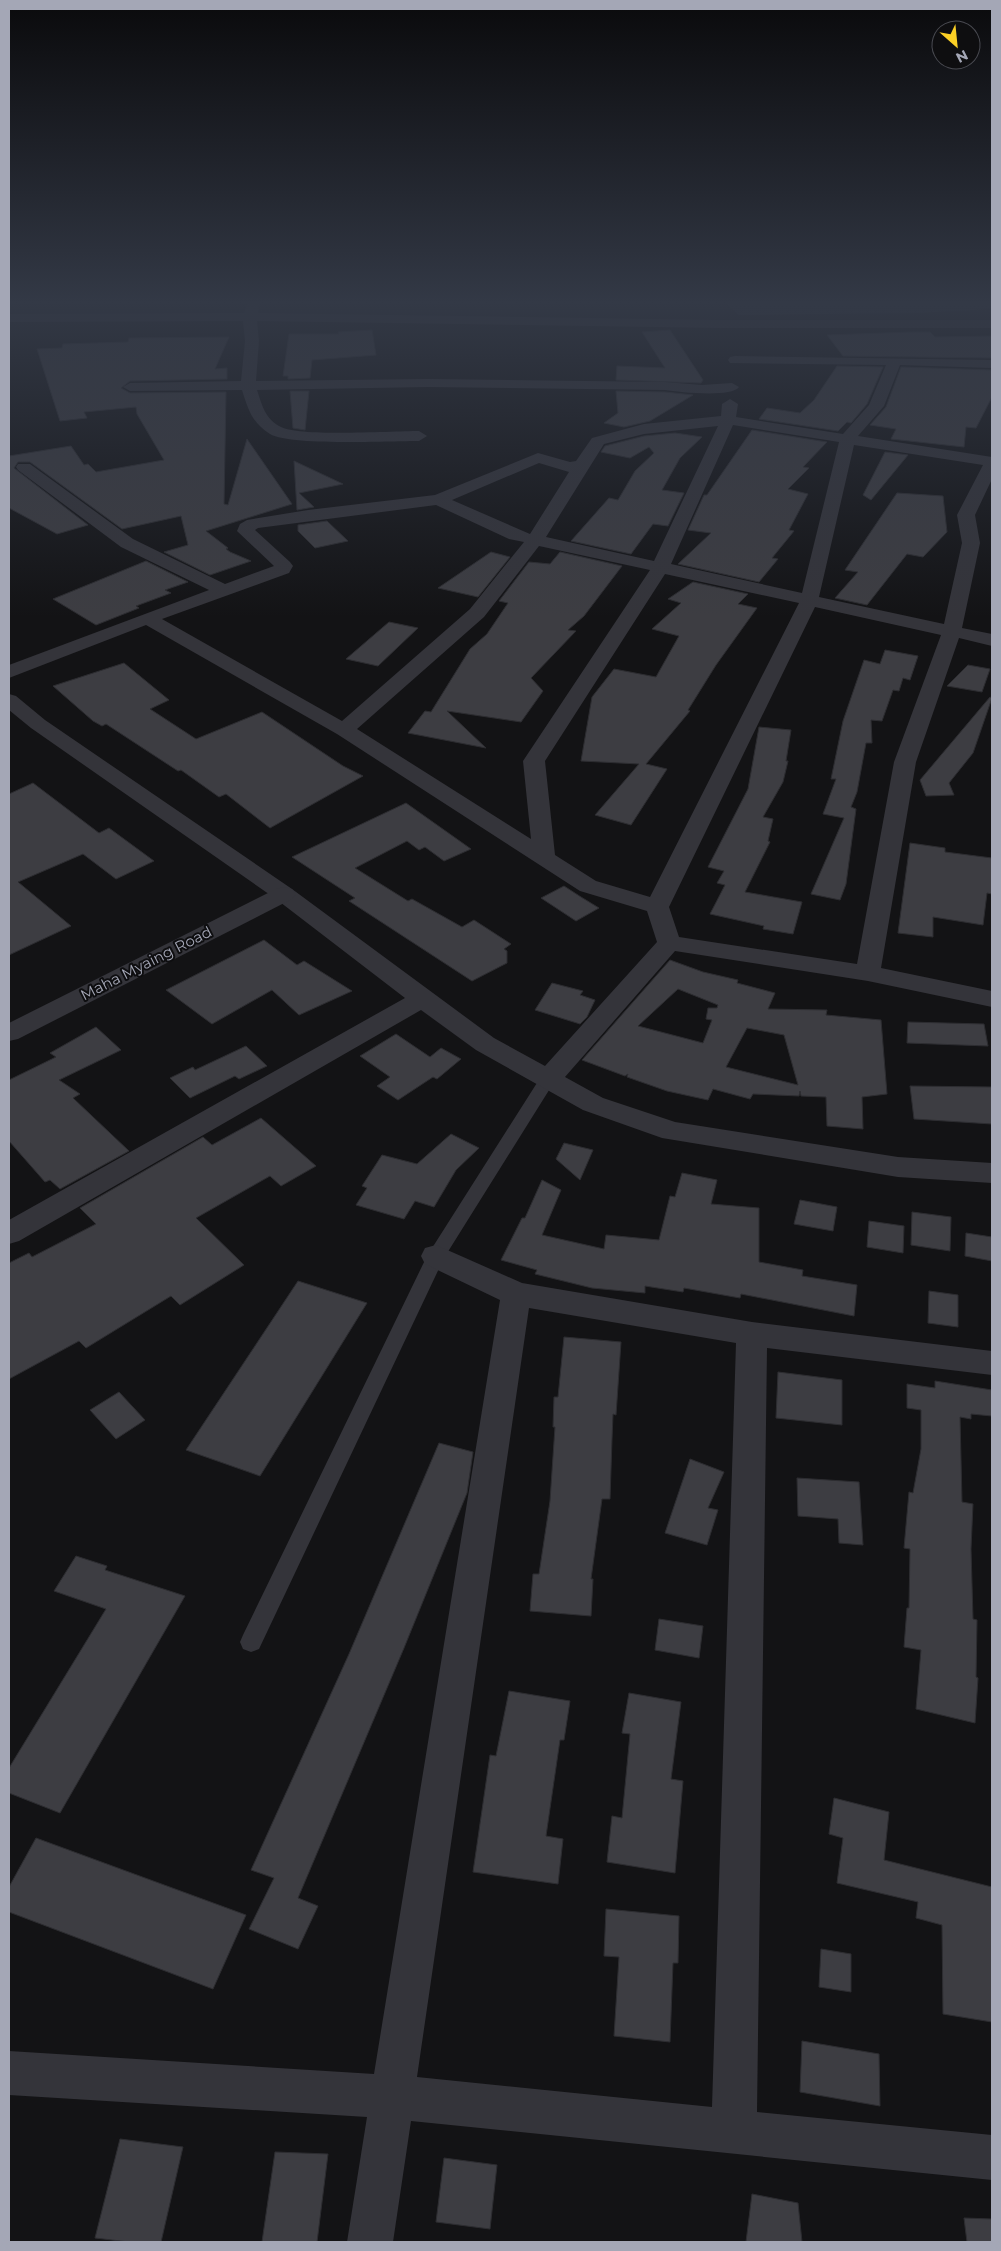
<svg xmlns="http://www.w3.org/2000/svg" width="1001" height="2251" viewBox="0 0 1001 2251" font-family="Montserrat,sans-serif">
<rect width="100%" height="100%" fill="#131315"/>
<polygon fill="#1d251f" points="308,302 700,302 663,304"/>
<polygon fill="#293039" points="726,302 992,302 992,309 917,313 738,315"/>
<g fill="#3d3d42" stroke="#2d2d31" fill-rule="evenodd">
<polygon points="372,330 376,355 312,360 310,378 288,379 288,376 283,376 289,334 339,334 338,332"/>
<polygon points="670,330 703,380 701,383 616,380 617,366 665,368 642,332"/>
<polygon points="912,332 930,332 935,337 992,336 992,358 843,356 827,335"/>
<polygon points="229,337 215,369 227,368 227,379 130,381 121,388 130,393 226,392 224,504 228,505 247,439 292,504 206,531 228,548 226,549 230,552 251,561 210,575 164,552 188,545 181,516 122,529 30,462 18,462 14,468 88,525 57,534 9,508 9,456 71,446 84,465 88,464 96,472 164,460 137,414 136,407 84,412 87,418 60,421 37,349 62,348 63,344 128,342 129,338"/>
<polygon points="837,366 883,367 867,404 851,423 847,422 838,431 759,419 767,408 800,413 814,400"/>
<polygon points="901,367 992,370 992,397 976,428 966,427 964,447 891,439 896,429 870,425 886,407"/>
<polygon points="290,391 309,391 305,430 293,428"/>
<polygon points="616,391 665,392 693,395 650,421 624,427 604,423 618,413"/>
<polygon points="752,430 827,442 803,467 809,468 788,489 808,494 789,530 794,531 772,558 778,559 759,582 678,564 711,533 688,530 704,495 707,495"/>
<polygon points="675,433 702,437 680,458 662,490 684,493 668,526 653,524 631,554 571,541 609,498 618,500 635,471 654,453 649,447 630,458 601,452 605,446 644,436"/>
<polygon points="885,452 908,455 871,500 863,495"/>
<polygon points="294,461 343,484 299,493 314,507 297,510"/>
<polygon points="897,493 943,496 947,532 923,557 907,554 867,605 835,598 858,572 845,570"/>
<polygon points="327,521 348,541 315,548 298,531 298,525"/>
<polygon points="491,552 510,557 478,597 438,588"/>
<polygon points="560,552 622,566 584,616 568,630 576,631 531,678 543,691 521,722 447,711 486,748 408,733 425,711 431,712 470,649 487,634 508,603 499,601 529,562 550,564"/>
<polygon points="146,561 188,582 165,590 171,593 136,606 139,608 96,625 53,599"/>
<polygon points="693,582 748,594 738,604 757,608 716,665 688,710 690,711 646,764 667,769 631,825 595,815 639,764 581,761 592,697 614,669 656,677 679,636 652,629 681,603 668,599"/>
<polygon points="389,622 418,628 378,666 346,659"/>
<polygon points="885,650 918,656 910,680 903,678 899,691 893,690 882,721 871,720 872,743 866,743 857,792 851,807 856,809 846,884 840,900 811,894 844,818 823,814 836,779 831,779 843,721 864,660 880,664"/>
<polygon points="124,663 169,700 150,709 196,739 262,712 343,766 363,776 270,828 226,794 219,797 181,770 178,771 106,724 102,726 93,721 53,686"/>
<polygon points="968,665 990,669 982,692 947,686"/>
<polygon points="990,697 992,698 973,753 949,783 954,795 926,796 920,780"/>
<polygon points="759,727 791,730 786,761 788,761 783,782 763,817 773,819 768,841 770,842 745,892 802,902 793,934 763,929 764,926 710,914 725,885 717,883 724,871 708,867 748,789"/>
<polygon points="33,783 99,833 109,828 154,861 116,879 83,854 18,882 71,926 9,955 9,794"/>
<polygon points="406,803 471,849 444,861 425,847 419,850 407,841 355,868 408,901 412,899 462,927 474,920 511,944 504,949 507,951 507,963 472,981 349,901 355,898 292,857"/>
<polygon points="910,843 945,848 945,852 992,858 992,894 987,893 983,925 933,917 933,937 898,933"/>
<polygon points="564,886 581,897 599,908 576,921 541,898"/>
<polygon points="264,940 297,965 304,961 352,991 299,1015 272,990 212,1024 166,990"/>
<path d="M670,960L703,972L738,980L737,983L775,993L768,1009L827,1010L826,1015L881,1020L887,1094L862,1097L863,1129L827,1126L826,1097L801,1096L800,1091L799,1096L753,1094L750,1099L713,1089L708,1100L667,1091L627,1077L628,1074L625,1076L582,1060ZM678,989L718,1005L717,1008H708L706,1019L712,1020L703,1043L638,1026ZM747,1028L784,1035L798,1085L726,1067Z"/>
<polygon points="552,983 583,991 580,995 595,1000 587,1017 580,1024 535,1010"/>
<polygon points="908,1022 984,1024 988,1046 907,1043"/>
<polygon points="96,1027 121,1050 59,1080 80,1094 73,1098 129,1151 60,1189 50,1180 45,1182 9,1141 9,1080 56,1057 50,1053"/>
<polygon points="396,1034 430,1057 441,1048 461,1059 437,1079 433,1077 398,1100 377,1086 390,1077 360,1056"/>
<polygon points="246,1046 267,1066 239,1079 235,1076 190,1098 170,1078 193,1067 195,1070"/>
<polygon points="910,1086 992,1087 992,1124 914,1119"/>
<polygon points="261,1118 316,1166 281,1186 270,1176 196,1218 244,1265 180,1305 171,1296 86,1348 79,1341 9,1379 9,1263 29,1253 32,1257 96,1224 80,1208 203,1137 212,1145"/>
<polygon points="451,1134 479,1148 456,1170 434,1207 415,1201 404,1219 356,1205 367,1188 362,1186 382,1155 417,1164"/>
<polygon points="564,1143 593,1150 580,1180 556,1159"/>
<polygon points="682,1173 717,1180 711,1204 759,1208 759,1262 803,1270 802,1276 857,1285 854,1316 741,1294 740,1298 684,1288 683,1292 645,1286 645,1293 592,1288 535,1274 537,1270 501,1260 522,1218 525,1218 542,1180 561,1190 542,1235 604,1249 606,1235 659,1240 670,1196 675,1197"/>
<polygon points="800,1200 837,1207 833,1231 794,1224"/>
<polygon points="912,1212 951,1217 950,1251 911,1245"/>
<polygon points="869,1221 904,1226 903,1253 867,1247"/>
<polygon points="966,1233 992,1237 992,1261 965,1256"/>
<polygon points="298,1281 367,1303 260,1476 186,1450"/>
<polygon points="929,1291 958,1295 958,1327 928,1323"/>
<polygon points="564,1337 621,1342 616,1415 613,1414 612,1439 610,1499 602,1499 591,1579 593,1579 591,1616 530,1611 533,1574 539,1574 550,1501 555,1427 553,1427 554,1397 558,1397"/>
<polygon points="778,1372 842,1380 842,1425 776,1418"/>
<polygon points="935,1381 992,1390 992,1416 971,1414 971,1419 960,1417 962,1502 973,1504 971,1549 973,1619 977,1620 976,1677 978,1678 975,1723 916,1709 921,1650 904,1647 907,1608 909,1608 910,1549 904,1548 909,1492 913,1493 921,1449 921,1410 907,1408 907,1384 935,1388"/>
<polygon points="119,1392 145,1420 116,1439 90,1410"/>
<polygon points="439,1443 473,1452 467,1493 404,1648 298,1898 318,1906 298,1949 249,1929 274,1878 251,1870 349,1654"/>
<polygon points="690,1459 724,1472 708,1508 718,1510 707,1545 665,1533"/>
<polygon points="797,1478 859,1482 863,1545 839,1543 838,1519 798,1516"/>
<polygon points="76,1556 107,1566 105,1570 185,1596 60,1813 9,1793 9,1768 106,1609 54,1591"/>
<polygon points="659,1619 703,1626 699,1658 655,1650"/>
<polygon points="509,1691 570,1701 564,1740 560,1740 546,1836 563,1839 558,1884 473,1872 490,1755 496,1756"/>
<polygon points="629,1693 681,1702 671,1779 683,1781 675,1873 607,1862 612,1816 622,1818 630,1734 622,1733"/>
<polygon points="834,1798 889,1812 884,1860 992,1887 992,2022 943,2014 942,1925 916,1918 918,1902 837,1883 843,1838 829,1834"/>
<polygon points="36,1838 246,1915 213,1989 9,1912 9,1887"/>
<polygon points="606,1909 679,1916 678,1963 673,1963 670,2042 614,2036 619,1957 604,1956"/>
<polygon points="821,1949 851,1954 851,1992 819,1987"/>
<polygon points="802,2041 879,2054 880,2106 800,2092"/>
<polygon points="120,2139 183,2147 161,2242 129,2242 95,2238"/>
<polygon points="275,2152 328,2154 317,2242 262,2242"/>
<polygon points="444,2158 497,2165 490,2229 436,2222"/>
<polygon points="752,2194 798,2203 802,2242 746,2242"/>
<polygon points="964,2218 992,2219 992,2242 967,2242"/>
</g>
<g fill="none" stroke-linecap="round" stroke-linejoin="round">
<polygon fill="#34343a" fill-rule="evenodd" points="548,1074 554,1075 556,1079 444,1258 259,1649 251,1652 243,1649 240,1642 243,1635 427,1256 542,1075"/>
<g fill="#34343a" fill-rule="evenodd">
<path d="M248,302H260L258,313L720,320H992V328H720L257,321L259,341L256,381L428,379L665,382L702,385L732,383L739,387C731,398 679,392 665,390L428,387L257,390C262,405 265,419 281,427C300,437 393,431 419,431L427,436L419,441C389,441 291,446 270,434C252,423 248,409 242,390L130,391L123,387L130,383L241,381L245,341L243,321L9,322V314L244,313Z"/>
<path d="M735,356L992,360V368L900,365L884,406L858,436L992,457V479L975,515L980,543L962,628L992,634V646L959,638L916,762L881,968L992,991V1007L868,981L675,951L565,1077L603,1098L675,1122L898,1157L992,1163V1183L898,1177L662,1138L583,1110L476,1050L421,1010L19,1241L9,1244V1220L405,998L276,899L31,728L9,710V694L16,696L45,720L292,889L494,1038L545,1066L657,942L647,911L580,891L337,734L146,625L9,678V665L209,590L121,547L18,470L16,467L18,464H30L133,539L225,584L274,566L237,531L240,524L247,520L308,510L435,495L538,453L570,462L576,461L592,438L644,424L721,416L722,404L730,399L738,404L736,417L843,434L869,405L886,365L730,363L728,360L730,357ZM733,425L839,442L802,593L671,564ZM718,426L654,561L546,537L604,444L644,434ZM854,445L983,465L957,515L962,543L944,624L819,597ZM539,463L569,472L530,534L452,500ZM436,505L509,539L524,542L470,609L342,721L162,619L289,573L293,566L290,562L255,530L258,528ZM539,546L650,570L523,761L531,839L357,729L484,617ZM665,574L799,603L650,897L596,881L555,855L545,761ZM815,607L941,635L894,762L857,964L679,937L669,907Z"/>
<path d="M436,1245L522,1283L752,1322L992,1351V1375L767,1348L757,2112L992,2135V2180L411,2121L393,2242H347L367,2117L9,2095V2051L374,2074L500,1300L425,1264L421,1256L425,1248ZM529,1308L736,1343L712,2107L417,2077Z"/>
</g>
<polygon fill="#34343a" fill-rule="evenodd" points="284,887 292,889 296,894 292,899 18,1039 9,1041 9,1023 276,889"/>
</g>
<linearGradient id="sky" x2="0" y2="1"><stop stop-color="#0a0a0c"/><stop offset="0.49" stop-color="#333946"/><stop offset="1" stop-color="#333946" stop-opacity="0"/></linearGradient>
<rect width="1001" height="617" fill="url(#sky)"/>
<g text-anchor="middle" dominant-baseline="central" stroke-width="4" stroke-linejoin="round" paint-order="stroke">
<g font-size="15" fill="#a4a7b6" stroke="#0e0e10">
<text transform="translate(146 963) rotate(-27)">Maha Myaing Road</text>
</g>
</g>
<rect width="1001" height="2251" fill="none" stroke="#a4a7b6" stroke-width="20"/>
<g transform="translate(956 45) rotate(153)"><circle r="24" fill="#0e0e10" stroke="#4a4b52"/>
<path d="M0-4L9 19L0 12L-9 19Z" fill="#fbd025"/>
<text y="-8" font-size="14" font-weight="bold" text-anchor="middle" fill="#a4a7b6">N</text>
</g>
</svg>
